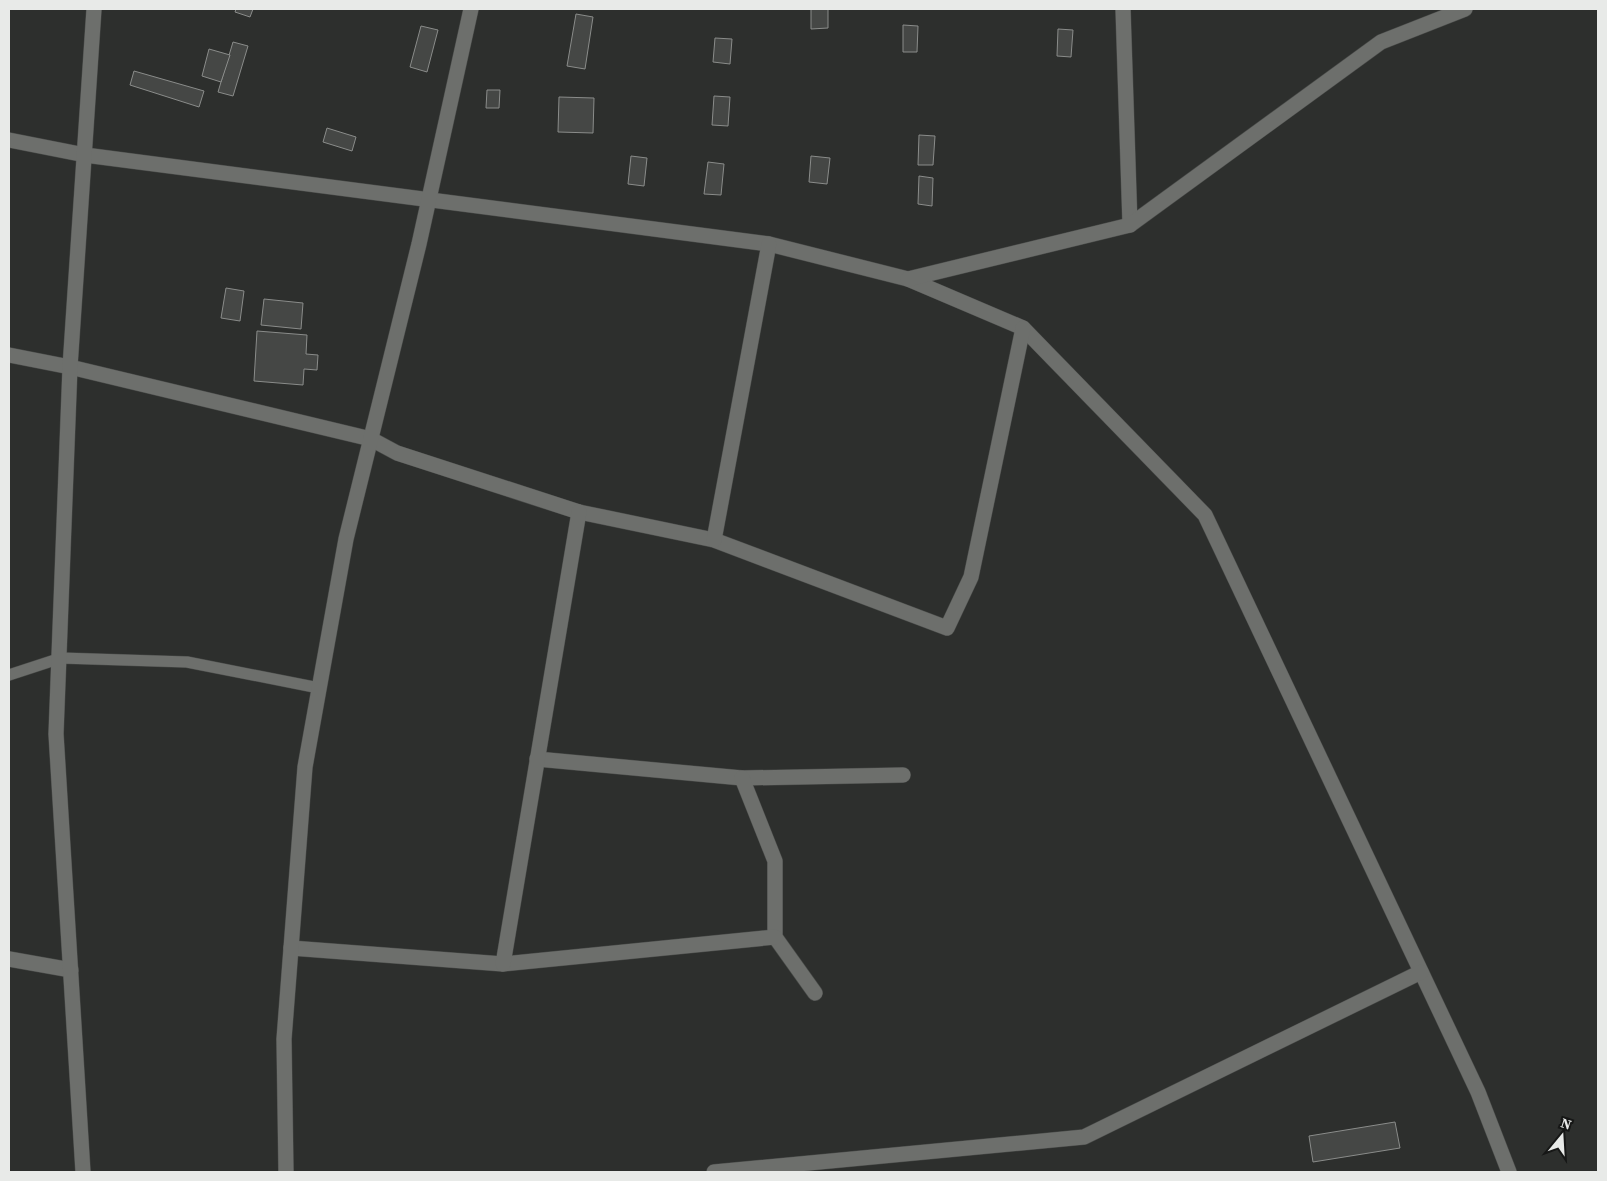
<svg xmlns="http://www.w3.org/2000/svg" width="1607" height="1181" viewBox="0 0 1607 1181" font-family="'Source Serif 4',serif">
<rect width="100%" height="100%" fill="#2d2f2d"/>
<g fill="#454745" stroke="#8a8c8a">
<polygon points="236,9 253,9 250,17 235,12"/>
<polygon points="811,9 828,9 828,28 811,29"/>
<polygon points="576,14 593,17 585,69 567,66"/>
<polygon points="903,25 918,26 917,52 903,52"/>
<polygon points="421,26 438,30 427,72 410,67"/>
<polygon points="1058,29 1073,30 1071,57 1057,56"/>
<polygon points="715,38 732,39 730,64 713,62"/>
<polygon points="233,42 248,46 233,96 218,92"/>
<polygon points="209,49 230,55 221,82 202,76"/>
<polygon points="134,71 204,91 199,107 130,85"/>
<polygon points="487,90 500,90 499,108 486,108"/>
<polygon points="714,96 730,97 728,126 712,125"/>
<polygon points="559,97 594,98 593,133 558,132"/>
<polygon points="327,128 356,137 352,151 323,142"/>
<polygon points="919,135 935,136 933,165 918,165"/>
<polygon points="631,156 647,158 644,186 628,184"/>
<polygon points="811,156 830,158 827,184 809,182"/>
<polygon points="708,162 724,164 721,195 704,194"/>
<polygon points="919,176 933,178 932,206 918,204"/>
<polygon points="226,288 244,291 240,321 221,318"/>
<polygon points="264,299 303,303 301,329 261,325"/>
<polygon points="257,331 307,335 306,354 318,355 317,370 304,369 303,385 254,381"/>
<polygon points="1395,1122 1400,1148 1313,1162 1309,1136"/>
</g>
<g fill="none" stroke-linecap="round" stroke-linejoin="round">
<g stroke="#484a48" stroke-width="12">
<polyline id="lane" points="9,675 61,658 187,662 319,688"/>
</g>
<g stroke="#484a48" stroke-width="16">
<g id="street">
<polyline points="1123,9 1130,225"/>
<polyline points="9,140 85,155 769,244 908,279 1023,328 1205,515 1478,1092 1509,1172"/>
<polyline points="908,279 1130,225 1381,42 1465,9"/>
<polyline points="9,355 70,367 371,439 397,453 579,512 714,540 947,628 971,577 1023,328"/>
<polyline points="714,540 769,244"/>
<polyline points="537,759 742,778 903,775"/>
<polyline points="742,778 775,861 775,937 815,993"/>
<polyline points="291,948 503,964 775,937"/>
<polyline points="9,959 71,970"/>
<polyline points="503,964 579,512"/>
<polyline points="83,1172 56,734 70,367 94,9"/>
<polyline points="286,1172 284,1039 305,767 346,539 419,244 471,9"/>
<polyline points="714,1172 1084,1137 1421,972"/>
</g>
</g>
<use href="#lane" stroke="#6d6f6c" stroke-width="11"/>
<use href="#street" stroke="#6d6f6c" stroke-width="15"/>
</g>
<rect width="1607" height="1181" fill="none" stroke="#e8eae8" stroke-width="20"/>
<g transform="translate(1562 1136) rotate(18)" stroke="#161716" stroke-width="4" paint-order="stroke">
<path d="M0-4L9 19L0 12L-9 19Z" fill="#e8eae8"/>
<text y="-8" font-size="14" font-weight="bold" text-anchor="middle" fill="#e8eae8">N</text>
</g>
</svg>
